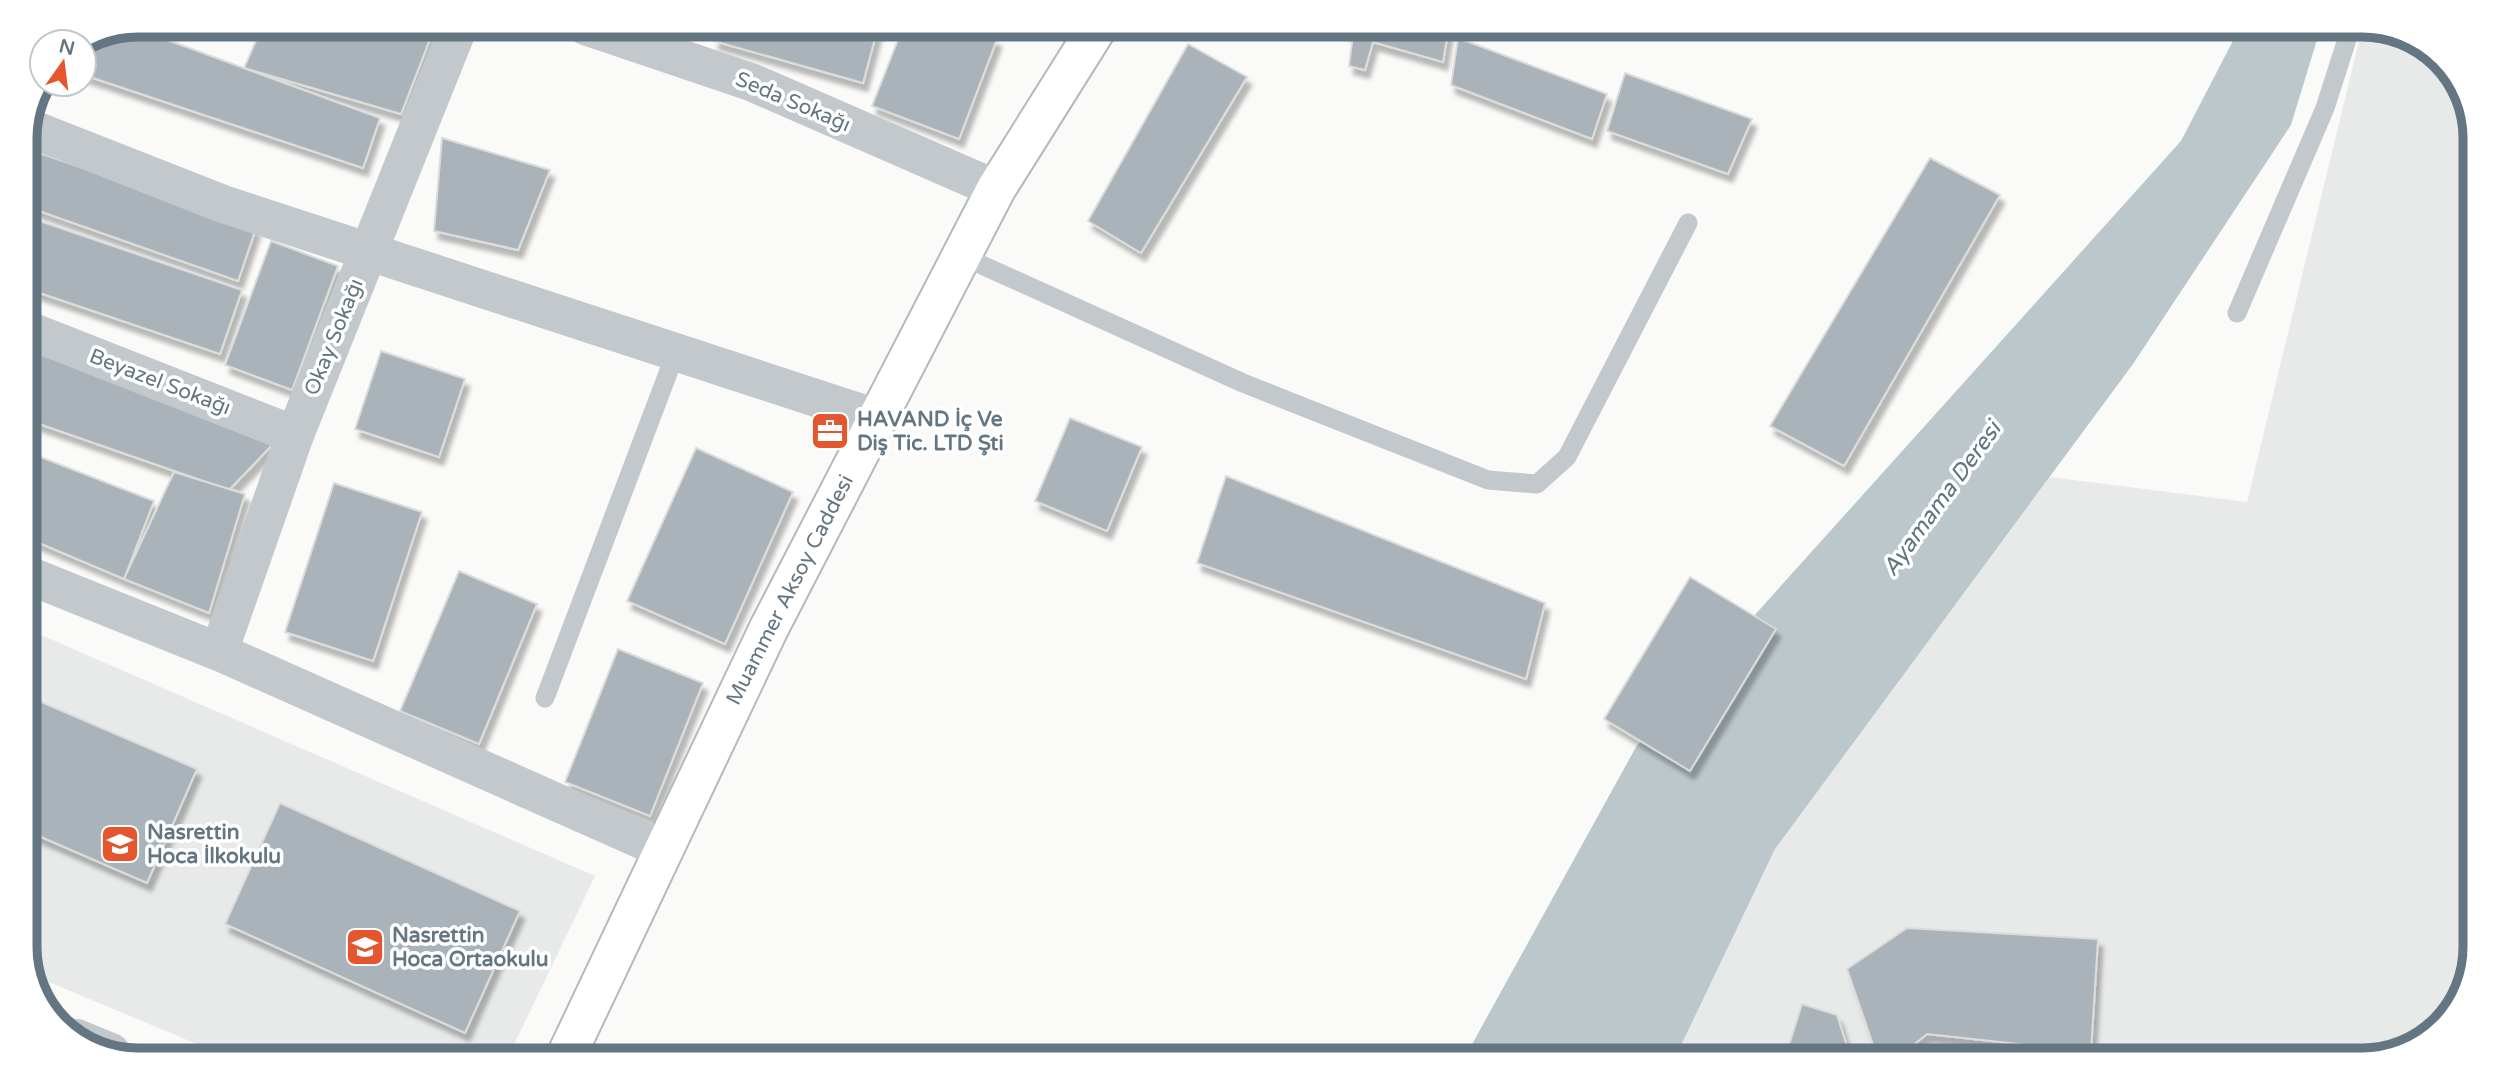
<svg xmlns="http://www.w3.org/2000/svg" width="2500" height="1085" viewBox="0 0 2500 1085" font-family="'Varela Round',sans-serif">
<defs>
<filter id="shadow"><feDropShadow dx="4.5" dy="8" stdDeviation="2" flood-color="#0004"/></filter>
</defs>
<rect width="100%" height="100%" fill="#fafaf8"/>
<g fill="#e8e9e9">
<polygon points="2361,33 2406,33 2456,75 2475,131 2467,991 2425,1041 2363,1060 1675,1058 1775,849 2050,477 2247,502"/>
<polygon points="25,628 595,876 510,1053 216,1052 32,975 25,955"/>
</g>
<polygon fill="#bbc7cb" points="2237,33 2319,33 2291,125 2133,364 1775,849 1675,1058 1465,1057 1636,747 2181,141"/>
<g fill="#aab3b9" stroke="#dcdcda" stroke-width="2" filter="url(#shadow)">
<polygon points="263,25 435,26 401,114 244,68"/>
<polygon points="132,27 380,118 363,168 84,75 84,47"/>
<polygon points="718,27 878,27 863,83 714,41"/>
<polygon points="903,27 967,28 997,39 959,139 872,106"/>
<polygon points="1341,29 1442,30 1448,32 1443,62 1373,42 1365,70 1349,66 1353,35"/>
<polygon points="1458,38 1607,94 1592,139 1451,85"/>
<polygon points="1188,44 1247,77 1141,253 1088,221"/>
<polygon points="1625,73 1752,119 1728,174 1607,131"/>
<polygon points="442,138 550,170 518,250 434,231"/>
<polygon points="25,148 256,228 238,281 25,206"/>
<polygon points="1930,158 2000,195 1844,466 1770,426"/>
<polygon points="25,216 242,290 220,354 25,288"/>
<polygon points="271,241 338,266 292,390 225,365"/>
<polygon points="25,345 276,441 229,490 25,419"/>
<polygon points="381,351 465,379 439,457 355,429"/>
<polygon points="1070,418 1142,447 1107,531 1035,501"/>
<polygon points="696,448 793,492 725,644 627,601"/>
<polygon points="25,451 154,501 124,579 25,537"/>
<polygon points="174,472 245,494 209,613 124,579"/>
<polygon points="1226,476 1545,603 1526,679 1197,563"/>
<polygon points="334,483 422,512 373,661 285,632"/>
<polygon points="459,571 537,604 479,744 400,711"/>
<polygon points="1690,577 1776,629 1690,771 1604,719"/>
<polygon points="618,649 703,683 650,816 565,782"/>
<polygon points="25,695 197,769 147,883 25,830"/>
<polygon points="280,803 520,911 465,1033 225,924"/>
<polygon points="1907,928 2098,939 2091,1052 1927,1034 1896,1059 1878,1059 1847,969"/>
<polygon points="1802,1004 1837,1015 1851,1059 1785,1058"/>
</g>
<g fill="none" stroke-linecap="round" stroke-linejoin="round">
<g stroke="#b3babf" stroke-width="42">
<polyline id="secondary" points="567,1054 769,628 996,189 1097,28"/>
</g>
<g stroke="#c3c8cc" stroke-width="19">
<polyline points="962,256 1243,383 1488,480 1537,484 1567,457 1688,223"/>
<polyline points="2237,313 2325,108 2349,33"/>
<polyline points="545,698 676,352"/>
</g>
<g stroke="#c3c8cc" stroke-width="38">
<polyline points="585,26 751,82 996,189"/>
<polyline points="27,127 223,204 877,418"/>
<polyline points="25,329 295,435"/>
<polyline points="25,574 219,652 664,850"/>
<polyline points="219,652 295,435 459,26"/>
<polyline points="77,1038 111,1052"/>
</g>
<use href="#secondary" stroke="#fff" stroke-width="38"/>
</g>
<defs>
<g id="office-square" transform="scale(2.0125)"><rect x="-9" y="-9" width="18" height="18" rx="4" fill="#e4572e" stroke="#fff"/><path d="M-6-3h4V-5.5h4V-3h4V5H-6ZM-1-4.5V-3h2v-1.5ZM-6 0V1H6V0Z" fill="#fff"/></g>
<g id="school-square" transform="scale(2.0125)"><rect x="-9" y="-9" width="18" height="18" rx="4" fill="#e4572e" stroke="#fff"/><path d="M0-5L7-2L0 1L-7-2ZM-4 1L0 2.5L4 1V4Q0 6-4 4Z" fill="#fff"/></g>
</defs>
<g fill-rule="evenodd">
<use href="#office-square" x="830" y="431"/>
<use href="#school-square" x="120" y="844"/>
<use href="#school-square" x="365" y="947"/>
</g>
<g text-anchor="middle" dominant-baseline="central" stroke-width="7" stroke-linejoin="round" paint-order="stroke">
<g font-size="21" fill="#657683" stroke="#fff">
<text transform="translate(793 102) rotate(23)">Seda Sokağı</text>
<text transform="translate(334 337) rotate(-68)">Okay Sokağı</text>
<text transform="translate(160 382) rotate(21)">Beyazel Sokağı</text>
<text transform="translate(790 590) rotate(-63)">Muammer Aksoy Caddesi</text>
</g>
<g font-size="21" font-weight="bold" fill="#657683" stroke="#fff" text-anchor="start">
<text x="857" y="419">HAVAND İç Ve<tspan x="857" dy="24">Diş Tic. LTD Şti</tspan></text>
<text x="147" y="832">Nasrettin<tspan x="147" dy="24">Hoca İlkokulu</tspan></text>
<text x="392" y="935">Nasrettin<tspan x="392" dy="24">Hoca Ortaokulu</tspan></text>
</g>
<g font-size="23" font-style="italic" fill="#60757c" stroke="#fff">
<text transform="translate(1942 499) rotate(-54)">Ayamama Deresi</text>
</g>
</g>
<path d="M0 0H2500V1085H0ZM138 37H2362A101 101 0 0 1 2463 138V947A101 101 0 0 1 2362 1048H138A101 101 0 0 1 37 947V138A101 101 0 0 1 138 37Z" fill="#fff" fill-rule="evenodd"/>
<path fill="none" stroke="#657683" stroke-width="9" d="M138 37H2362A101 101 0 0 1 2463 138V947A101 101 0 0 1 2362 1048H138A101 101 0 0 1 37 947V138A101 101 0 0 1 138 37Z"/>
<g transform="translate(63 63) rotate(14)"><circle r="33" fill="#ffffff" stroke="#c1c8cd" stroke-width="2"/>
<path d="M0-5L12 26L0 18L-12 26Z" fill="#e4572e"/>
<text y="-10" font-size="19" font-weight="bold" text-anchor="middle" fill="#657683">N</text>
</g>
</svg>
